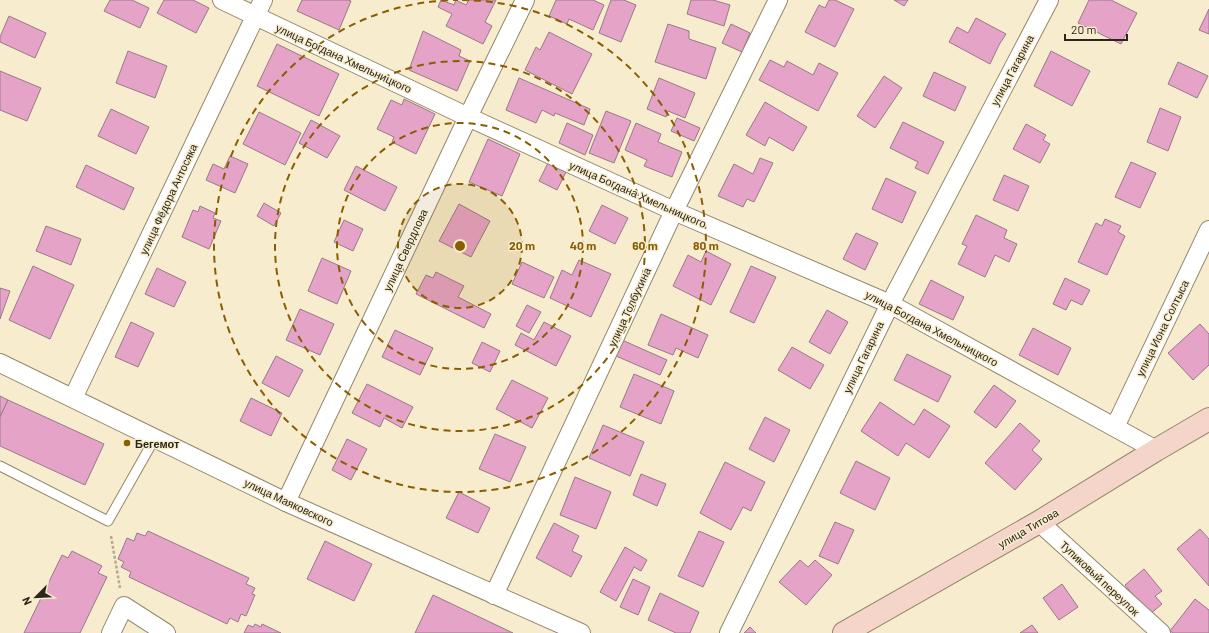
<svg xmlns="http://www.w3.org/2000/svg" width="1209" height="633" viewBox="0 0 1209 633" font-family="Barlow,sans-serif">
<rect width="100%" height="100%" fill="#f7eccd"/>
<g fill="#e6a3c8" stroke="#977a89">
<polygon points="110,0 132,0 149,8 140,28 104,11"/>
<polygon points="164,0 193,0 209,8 196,33 157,13"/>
<polygon points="302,0 348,0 351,1 339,30 297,11"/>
<polygon points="441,0 454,5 456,0 466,5 469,0 496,0 485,22 492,26 483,44 446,26 452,14 438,7"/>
<polygon points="556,0 593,0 604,5 593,30 569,19 567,24 549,16"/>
<polygon points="611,0 624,0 636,5 621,42 599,33"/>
<polygon points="691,0 713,0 730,5 724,26 687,14"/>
<polygon points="829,0 835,0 854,9 835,47 805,32 819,5 825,8"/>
<polygon points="894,0 908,0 904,6"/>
<polygon points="1089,0 1111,0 1137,13 1121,44 1078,23"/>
<polygon points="1209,9 1209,34 1199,30"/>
<polygon points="9,16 46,33 35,58 0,42 0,37"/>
<polygon points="976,18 1006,34 999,45 990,64 949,42 957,27 968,33"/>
<polygon points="668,24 689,31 689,39 716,48 706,79 655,62"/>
<polygon points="731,24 750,33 742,52 722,43"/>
<polygon points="423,31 461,50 459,56 470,61 457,91 409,70"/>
<polygon points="549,32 592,54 572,94 525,70 536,47 540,50"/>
<polygon points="277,44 339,74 319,116 257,86"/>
<polygon points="128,51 167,66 155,98 116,83"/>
<polygon points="1051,51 1090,71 1072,106 1034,86"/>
<polygon points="770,60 784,67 787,61 813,75 819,63 838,73 818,111 759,80"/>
<polygon points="1178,62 1208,76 1197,98 1168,84"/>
<polygon points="0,71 41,88 27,121 0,110"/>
<polygon points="934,72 966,87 955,111 923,96"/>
<polygon points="884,76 902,88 875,128 857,116"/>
<polygon points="519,78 590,109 584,125 555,113 554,116 542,110 536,123 506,110"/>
<polygon points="659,78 695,93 685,118 668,111 666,117 647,109"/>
<polygon points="404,99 435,114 416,154 392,142 394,137 377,129 391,100 402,105"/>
<polygon points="765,102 807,127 793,151 769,137 765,146 746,135"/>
<polygon points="1160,108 1181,117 1168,151 1147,142"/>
<polygon points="111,109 149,127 136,154 98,136"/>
<polygon points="606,111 631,121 614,163 589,153"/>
<polygon points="259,112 301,133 285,165 243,144"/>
<polygon points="677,118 700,128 694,141 671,131"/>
<polygon points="311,120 340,136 327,158 299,143"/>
<polygon points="903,122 944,142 928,174 915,168 918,162 890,148"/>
<polygon points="567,123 593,135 585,155 559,143"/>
<polygon points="636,123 661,134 658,142 682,152 672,177 644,166 647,160 625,150"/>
<polygon points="1026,124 1046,135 1043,140 1050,144 1040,163 1013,149"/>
<polygon points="488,139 520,154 502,196 469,182"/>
<polygon points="230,156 248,164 235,193 206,180 213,164 224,169"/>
<polygon points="760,158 773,163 754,202 747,199 743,207 718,196 734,164 753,174"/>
<polygon points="1131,162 1156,173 1140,208 1115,197"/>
<polygon points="548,163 566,172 557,190 539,181"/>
<polygon points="86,165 134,188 124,210 76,187"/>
<polygon points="356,166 397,187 385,211 344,190"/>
<polygon points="1004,175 1029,186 1018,211 993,200"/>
<polygon points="886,178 916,192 902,223 872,209"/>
<polygon points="264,203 281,213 274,226 257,216"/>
<polygon points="459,204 490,221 471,257 439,241"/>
<polygon points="602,205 628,218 615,244 589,231"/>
<polygon points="200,206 215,213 213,218 221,221 209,249 182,237 193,210 198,212"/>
<polygon points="976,215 1007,230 1004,238 1017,244 1009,262 995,255 985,277 958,264 967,246 962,244"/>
<polygon points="1105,219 1121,226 1118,232 1125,236 1107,275 1078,262 1096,223 1102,226"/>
<polygon points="344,220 363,229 353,251 334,242"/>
<polygon points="46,226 81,239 71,265 36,251"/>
<polygon points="856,233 878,243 865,270 843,259"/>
<polygon points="706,251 731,264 711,305 673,286 688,255 701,262"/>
<polygon points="322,258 351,271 337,304 308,291"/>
<polygon points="579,260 611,274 591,317 550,298 562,270 572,275"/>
<polygon points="522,262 554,277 544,298 512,284"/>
<polygon points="33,266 74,285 50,339 9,320"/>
<polygon points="751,266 776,277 754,323 730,312"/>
<polygon points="157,268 186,282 174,307 145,294"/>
<polygon points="436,272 464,286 458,297 491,314 484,328 416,294 426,275 433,278"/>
<polygon points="1065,278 1090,290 1082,305 1071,300 1066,310 1053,304"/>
<polygon points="931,280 964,297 953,320 919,304"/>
<polygon points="0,288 10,291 0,319"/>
<polygon points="527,305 541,312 529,333 516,326"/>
<polygon points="300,309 334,324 320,355 286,340"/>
<polygon points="827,310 848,322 830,354 809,342"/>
<polygon points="661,314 708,335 698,358 676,348 673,355 648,345"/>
<polygon points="131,322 154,333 138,367 115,357"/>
<polygon points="544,322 571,336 556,366 515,345 521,333 534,340"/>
<polygon points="1200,324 1209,334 1209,365 1193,380 1168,353"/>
<polygon points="1033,328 1071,348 1058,375 1019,355"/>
<polygon points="395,330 433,348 420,375 382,357"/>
<polygon points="622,340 667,360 660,375 616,356"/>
<polygon points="482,342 500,351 490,372 472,363"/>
<polygon points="792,347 824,365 810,389 778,370"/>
<polygon points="907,354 951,376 938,402 894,380"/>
<polygon points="276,356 303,370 289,397 262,383"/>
<polygon points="634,374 674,391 661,424 620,407"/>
<polygon points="512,380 548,398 532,428 496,409"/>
<polygon points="367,384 413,407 402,428 384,418 380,427 352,413"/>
<polygon points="994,385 1016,401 996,428 974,412"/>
<polygon points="0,396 8,400 0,417"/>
<polygon points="251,398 282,413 271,436 240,421"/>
<polygon points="8,400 104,444 85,485 0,446 0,417"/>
<polygon points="880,402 914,425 924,409 950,426 929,458 906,443 898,456 861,431"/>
<polygon points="765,417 790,430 774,462 749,449"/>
<polygon points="1020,423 1040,441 1032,450 1042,459 1015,490 985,463"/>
<polygon points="603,425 644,442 630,476 589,458"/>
<polygon points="495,434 526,447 510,482 479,469"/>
<polygon points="347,439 367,449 351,480 332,470"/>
<polygon points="856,461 890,478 875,510 840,493"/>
<polygon points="725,462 765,482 751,511 743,507 731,530 700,513"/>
<polygon points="641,474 666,484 657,506 633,495"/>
<polygon points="575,477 611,492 596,529 560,515"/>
<polygon points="459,492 490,508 478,533 446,518"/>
<polygon points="835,522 854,530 838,564 819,556"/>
<polygon points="554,523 579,536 572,551 582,556 571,577 536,558"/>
<polygon points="1200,529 1209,539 1209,586 1177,549"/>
<polygon points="148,531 249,578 246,584 255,588 252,594 255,595 246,616 241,614 238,622 230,618 227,624 129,577 131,572 121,567 124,562 118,559 127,538 134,541 137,533 145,536"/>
<polygon points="699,531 724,542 703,587 678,576"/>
<polygon points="325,541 372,564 354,601 307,579"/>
<polygon points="625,547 647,560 641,571 634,567 616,601 600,592"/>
<polygon points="72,551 102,566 98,573 107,577 80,633 24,633 62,555 68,558"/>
<polygon points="800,560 808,567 815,560 832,575 806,605 779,582"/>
<polygon points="1144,569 1162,591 1155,596 1162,604 1149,615 1125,585"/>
<polygon points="633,579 650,587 638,615 620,607"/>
<polygon points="1062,584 1078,607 1059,620 1043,598"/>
<polygon points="660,593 699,612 690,633 676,633 648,620"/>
<polygon points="433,595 513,633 415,633"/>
<polygon points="1195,599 1209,610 1209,633 1173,633 1170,631"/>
<polygon points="255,624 261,627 262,624 281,633 244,633 248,625 253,627"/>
<polygon points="1032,625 1038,633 1020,633"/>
<polygon points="750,627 756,633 744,633"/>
</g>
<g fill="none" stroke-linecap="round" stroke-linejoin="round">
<g stroke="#92886c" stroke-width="11">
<polyline id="lane" points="0,466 108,521 155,438"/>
</g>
<g stroke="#92886c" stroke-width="20">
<g id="street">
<polyline points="222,0 468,117 674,211 890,304 1156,450"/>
<polyline points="0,363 286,502 581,633"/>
<polyline points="73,398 263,0"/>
<polyline points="1115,427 1209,230"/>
<polyline points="286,502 468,117 525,0"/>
<polyline points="1039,522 1161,633"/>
<polyline points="494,595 674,211 778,0"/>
<polyline points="111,633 124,606 166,633"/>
<polyline points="729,633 890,304 1049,0"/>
</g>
</g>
<g stroke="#92886c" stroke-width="24">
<polyline id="secondary" points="844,633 1039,522 1156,450 1209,419"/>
</g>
<polyline stroke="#b3aa91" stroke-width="2.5" stroke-dasharray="3 2" stroke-linecap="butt" points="111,536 120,588"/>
<use href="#lane" stroke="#fff" stroke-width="9"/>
<use href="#street" stroke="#fff" stroke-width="18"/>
<use href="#secondary" stroke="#f5d4ca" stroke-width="22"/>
</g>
<circle cx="460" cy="246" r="62" fill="#895d00" fill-opacity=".12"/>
<g fill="none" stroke="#895d00" stroke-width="2" stroke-dasharray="7 5">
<circle cx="460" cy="246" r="62"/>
<circle cx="460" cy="246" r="123"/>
<circle cx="460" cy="246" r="185"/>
<path d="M462 0A246 246 0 1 1 458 0"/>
</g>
<circle fill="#895d00" stroke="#f7eccd" stroke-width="1.5" cx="127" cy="443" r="4"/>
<g text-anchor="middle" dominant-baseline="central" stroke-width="3" stroke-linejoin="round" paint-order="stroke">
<g font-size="11" fill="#2a261a" stroke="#f7eccd">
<text transform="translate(344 58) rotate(25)">улица Богдана Хмельницкого</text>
<text transform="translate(1012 70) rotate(-62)">улица Гагарина</text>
<text transform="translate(638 194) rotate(24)">улица Богдана Хмельницкого</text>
<text transform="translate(168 199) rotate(-65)">улица Фёдора Антосяка</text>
<text transform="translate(405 250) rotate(-65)">улица Свердлова</text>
<text transform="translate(629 307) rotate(-65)">улица Толбухина</text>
<text transform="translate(932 328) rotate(28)">улица Богдана Хмельницкого</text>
<text transform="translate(1162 328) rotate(-64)">улица Иона Солтыса</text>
<text transform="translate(863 357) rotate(-64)">улица Гагарина</text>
<text transform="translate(289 502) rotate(25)">улица Маяковского</text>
<text transform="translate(1028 528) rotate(-30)">улица Титова</text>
<text transform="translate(1100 578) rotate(43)">Тупиковый переулок</text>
</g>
<g font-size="11" font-weight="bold" fill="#2a261a" stroke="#f7eccd" text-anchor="start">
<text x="135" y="443">Бегемот</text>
</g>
</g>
<circle cx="460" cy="246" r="6" fill="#895d00" stroke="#f7eccd" stroke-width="2"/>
<g font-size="12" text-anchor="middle" font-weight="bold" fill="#895d00" stroke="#f7eccd" stroke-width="3" stroke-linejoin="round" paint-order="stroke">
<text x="522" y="250">20 m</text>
<text x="583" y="250">40 m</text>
<text x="645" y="250">60 m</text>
<text x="706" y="250">80 m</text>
</g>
<g transform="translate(36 597) rotate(246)" stroke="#f7eccd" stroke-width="3" paint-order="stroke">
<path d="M0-3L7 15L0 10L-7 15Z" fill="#2a261a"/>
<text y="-6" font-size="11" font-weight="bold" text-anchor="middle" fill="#2a261a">N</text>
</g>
<path d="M1065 34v6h62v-6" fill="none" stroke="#2a261a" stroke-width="2"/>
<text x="1071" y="34" font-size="12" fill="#2a261a" stroke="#f7eccd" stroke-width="3" paint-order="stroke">20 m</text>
</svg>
